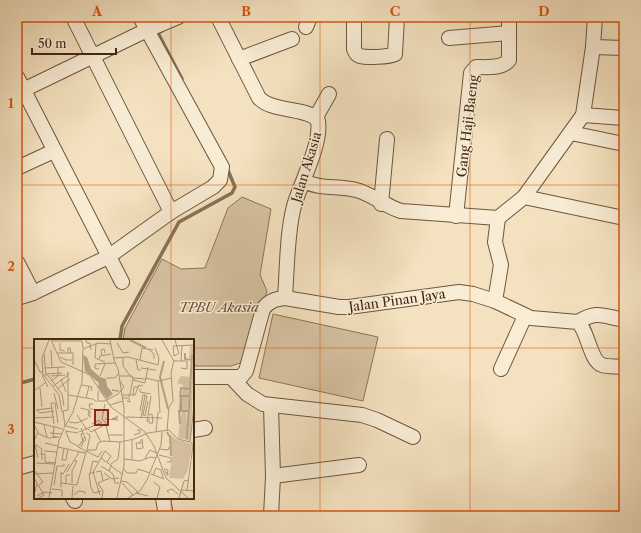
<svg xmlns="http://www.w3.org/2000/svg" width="641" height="533" viewBox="0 0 641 533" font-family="'Libre Caslon Text',serif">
<rect width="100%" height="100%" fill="#f4e1bf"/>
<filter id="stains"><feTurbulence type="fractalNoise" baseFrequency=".005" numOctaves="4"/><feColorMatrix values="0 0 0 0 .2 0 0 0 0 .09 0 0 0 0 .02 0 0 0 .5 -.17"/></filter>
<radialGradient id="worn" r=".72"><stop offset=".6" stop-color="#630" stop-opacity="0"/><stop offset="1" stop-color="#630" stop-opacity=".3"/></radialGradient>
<g fill="#d6c1a1" stroke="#8c7458">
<polygon points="242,197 271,209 260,275 267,291 243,362 231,366 193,366 193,340 123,340 125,328 162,259 181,269 205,268 228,208"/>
<polygon points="273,314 378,337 363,401 259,378"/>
</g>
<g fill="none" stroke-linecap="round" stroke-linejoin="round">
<g stroke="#887156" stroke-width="3.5">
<polyline points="180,22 192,17"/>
<polyline points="162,31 158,33 182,79"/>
<polyline points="120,340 122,326 179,222 232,193 235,187 227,168"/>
<polyline points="17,384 35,379"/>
</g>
<g stroke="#6e563c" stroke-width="16">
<g id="street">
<polyline points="73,17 171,212"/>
<path d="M218,17L259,98C273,113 310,107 318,121C322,144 300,184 294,206C287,232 287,270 285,298"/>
<path d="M354,17V49C355,52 356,55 360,56C367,58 389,57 395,54L397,17"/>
<polyline points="306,27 310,17"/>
<polyline points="449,38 509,33"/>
<polyline points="593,47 624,48"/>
<polyline points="239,59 292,39"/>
<polyline points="17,77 122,282"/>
<polyline points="17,93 147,30 178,17"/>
<polyline points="583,115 624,118"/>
<polyline points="316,117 329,94"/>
<polyline points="571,133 624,144"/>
<polyline points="17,168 54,151"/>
<path d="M304,181C320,190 339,185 356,190C372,194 385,206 401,211L498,218L524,197L583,115L593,47L595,17"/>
<polyline points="524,197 624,218"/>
<polyline points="381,204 387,139"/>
<path d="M456,216L471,73L476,67C486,67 503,69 509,60V17"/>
<polyline points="17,262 33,293"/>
<polyline points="17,298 33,293 108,257 171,212 213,187 220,180 222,167 140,17"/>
<polyline points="495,301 501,265 495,242 498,218"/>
<path d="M578,322C597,310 603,316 624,320"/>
<polyline points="501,369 525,316"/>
<path d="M193,377H241L246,371L263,309C269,301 275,299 285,298L339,307H349L459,292L473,294L495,301L531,318L578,322C588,331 590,361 602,365C608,367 617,366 624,367"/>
<polyline points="232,378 247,394 263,404 362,415 377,420 413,437"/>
<polyline points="193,430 205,428"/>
<polyline points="17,468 35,463"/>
<polyline points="273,476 359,465"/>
<polyline points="73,498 75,501"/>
<polyline points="163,498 166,516"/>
<polyline points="271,516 273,476 271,406"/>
</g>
</g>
<use href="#street" stroke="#f8ecd5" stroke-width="14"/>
</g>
<path fill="none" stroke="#d7540c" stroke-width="1" stroke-opacity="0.55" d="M171,17V340M320,17V516M470,17V516M17,185H624M17,348H35M193,348H624M171,498V516"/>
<g text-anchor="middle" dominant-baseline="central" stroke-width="3" stroke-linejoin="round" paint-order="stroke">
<g font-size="13" fill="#412710" stroke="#f8ecd5">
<text transform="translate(467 126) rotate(-83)">Gang Haji Baeng</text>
<text transform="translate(306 167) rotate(-73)">Jalan Akasia</text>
<text transform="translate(397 300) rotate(-8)">Jalan Pinan Jaya</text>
</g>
<g font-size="13" font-style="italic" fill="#664e34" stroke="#f8ecd5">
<text x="219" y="307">TPBU Akasia</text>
</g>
</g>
<g transform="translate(34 339)">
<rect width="160" height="160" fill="#f4e1bf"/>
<path d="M156,7H160L157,102L144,99L147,76L148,73H152L154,100L159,16L155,20ZM147,37L156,38L154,56H148L149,46L143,44ZM148,57H154L153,73L147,72ZM136,95L142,100L158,105L154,131L149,140L135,139L138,119Z" fill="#d6c1a1"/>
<path d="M49,16L53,18L57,30L66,38L72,40L73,47L79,55L73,60L64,48L65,44L51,32Z" fill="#b7a284"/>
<path fill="none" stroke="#b7a284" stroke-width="2" d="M96,1L112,9M151,14V20L158,21M130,22L126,38L134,70M146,58L147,49L156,50M145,71L146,85M147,72V58M154,72H146L147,57H155M133,93L136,98L137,117M153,100L158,16"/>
<path fill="none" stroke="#ac9779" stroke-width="1" d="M17,1L27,23L56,36L77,68L111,93L120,107L132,139L154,159M52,1L53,4H56L57,11M76,1L80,21L84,30L90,69V127L83,159M128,1L140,22H147L148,6M141,1L145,15M18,2H48L49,9M26,4V11L31,12M64,4L77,5M83,4L89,14L95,13M62,5L61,19L71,23M114,10L120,15V20M17,11L18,29M23,14H39V26M34,14V9H36L37,14M10,15L12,37M144,15L140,17L139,7L160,6M68,17L67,11L70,10L71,14M26,18L32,21H38M89,18V27L97,38M80,19L94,18L124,26L125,19L121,9M0,20L6,33H9M65,20L66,17L77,15M102,21L104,31H107M106,21L108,9L119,11M10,29L31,28M107,29L122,31M147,29L153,30V22H147M65,30L61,29V25L81,24M9,35L25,56L28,73M12,35L28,34M13,35L28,55L30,67M17,37L31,36M66,37L71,25M86,37H98L99,41L111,44L114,28M72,39H81L84,35M99,39L112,40M112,39L124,42M27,40L32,53M17,42L24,37V28M124,42L126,74M124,42L138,39M48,46L58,48L57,52M19,47L33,37L34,33V71L29,72L31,87M14,48L9,38L8,19L15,1M6,49L8,68M23,50L36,40M106,50V53L117,55M0,52L11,44M64,52V62H71L84,55L90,48L86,42M83,52L78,51L85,52M20,54L24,70M34,56L59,60L63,63M88,56H101L105,46L109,47M99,56L100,48H105M95,58L99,41M52,59L55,47M89,59H95L96,63L93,62M59,65H55L56,70L68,71M71,65L68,80L71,83M76,66L89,62M46,69L55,71L54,76L56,78V72M2,71L18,69M3,71L6,74L20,72M106,72L109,56H111M43,76L53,91M109,76L113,57M109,76L111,77L114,62M84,77L78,80L84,79M92,78L128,79M0,79L20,78M107,79L111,56L113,57M71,80L84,81M115,80V84H119L118,75L115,76M71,82L76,103M0,83L29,90M35,83L43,84L54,79M113,83L117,57M20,85L17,64H21L24,84M0,86L4,93L0,102M10,86L13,98M32,87L44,90M20,88L19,97L23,98M30,89L39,73L48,43L49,10L64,4M47,89L52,101L49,103M54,90L57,93L69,87L65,81L58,85M60,90L67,103M31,92L44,94M133,92L135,68L139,62L137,34L140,21M32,93L36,103L44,107M45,93L68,83M122,93L124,73M3,94L14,99L25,98M16,94L28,95M52,94L56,96L53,111M75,96H89M100,96L106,94V91H103M98,101V121M157,103L159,106L157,121M11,104L24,107M105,104L108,100L109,109L103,110L102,104H108M1,105L4,119M2,106L8,110L7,116M24,108L51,114L54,111H62L64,104L69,102L86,103L100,100L114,94L135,91L144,100L156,103L160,67M44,108L64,118L68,112M44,108L51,98M47,108L49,103L47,95L49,94M125,110L134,111L135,108M10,112L23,113M125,116L137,119V123H133M67,119L78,127M90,120L106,122L116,118L122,119M113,120L111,119L116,111L122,114M8,121V115H11V123L22,124M28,121H32L34,110M28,121L30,109M2,124L20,125M77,125L84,120L86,103M67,127L75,132L77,127L88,135M90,130L93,134H102L104,130L116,134M130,130L134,131V132L133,134V136H134V134H133L131,133V132M0,131L9,143L5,146M75,132L79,135L81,144H85M27,133V148M33,133L45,113M61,133L55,135L57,149L60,154L67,152M62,133L67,132L69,142M27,134L29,135L35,125M56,134L59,122L64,123M70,134L78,140L85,139M0,135L19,134M117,135L130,140M119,136L122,129L127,131L129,139M0,139L3,144L1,153M87,142L93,143L104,153M120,143L126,148L123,159M27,144L43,146L52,113M38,144V132L43,122L40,121M88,144L99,156M32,145V136H36M20,146L23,127H30V125M2,147L4,146L10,156L5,159M18,150L28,151V158M148,151L160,152M153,151L157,122M102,154L114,157M135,154L133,152L138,150L144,155M40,156L45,152L51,153V155M66,156L59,133L71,112L77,117L73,123M3,157L10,153L18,154M15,159L25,101L30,90M38,159L39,147M68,159L69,152L64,144L76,139M94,159L106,152L113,141L127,106L128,93M145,159L150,142L155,141"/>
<path fill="#8f2418" fill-opacity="0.15" stroke="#8f2418" stroke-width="2" d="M61,71H74V86H61Z"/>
<rect width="160" height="160" fill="none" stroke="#412710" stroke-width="2"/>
</g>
<rect width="641" height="533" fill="none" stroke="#f4e1bf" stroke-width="44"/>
<path d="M32 48v6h84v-6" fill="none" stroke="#412710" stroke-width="2"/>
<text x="38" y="48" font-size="12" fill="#412710" stroke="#f8ecd5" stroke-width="3" paint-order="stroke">50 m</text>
<rect x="22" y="22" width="597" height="489" fill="none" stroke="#d7540c" stroke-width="1.5"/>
<g font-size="13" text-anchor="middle" font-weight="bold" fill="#d7540c">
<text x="97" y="16">A</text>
<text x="246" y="16">B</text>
<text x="395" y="16">C</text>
<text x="544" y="16">D</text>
<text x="11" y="108">1</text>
<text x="11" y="271">2</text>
<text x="11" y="434">3</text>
</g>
<rect width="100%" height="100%" filter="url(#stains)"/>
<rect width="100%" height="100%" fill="url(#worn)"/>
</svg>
